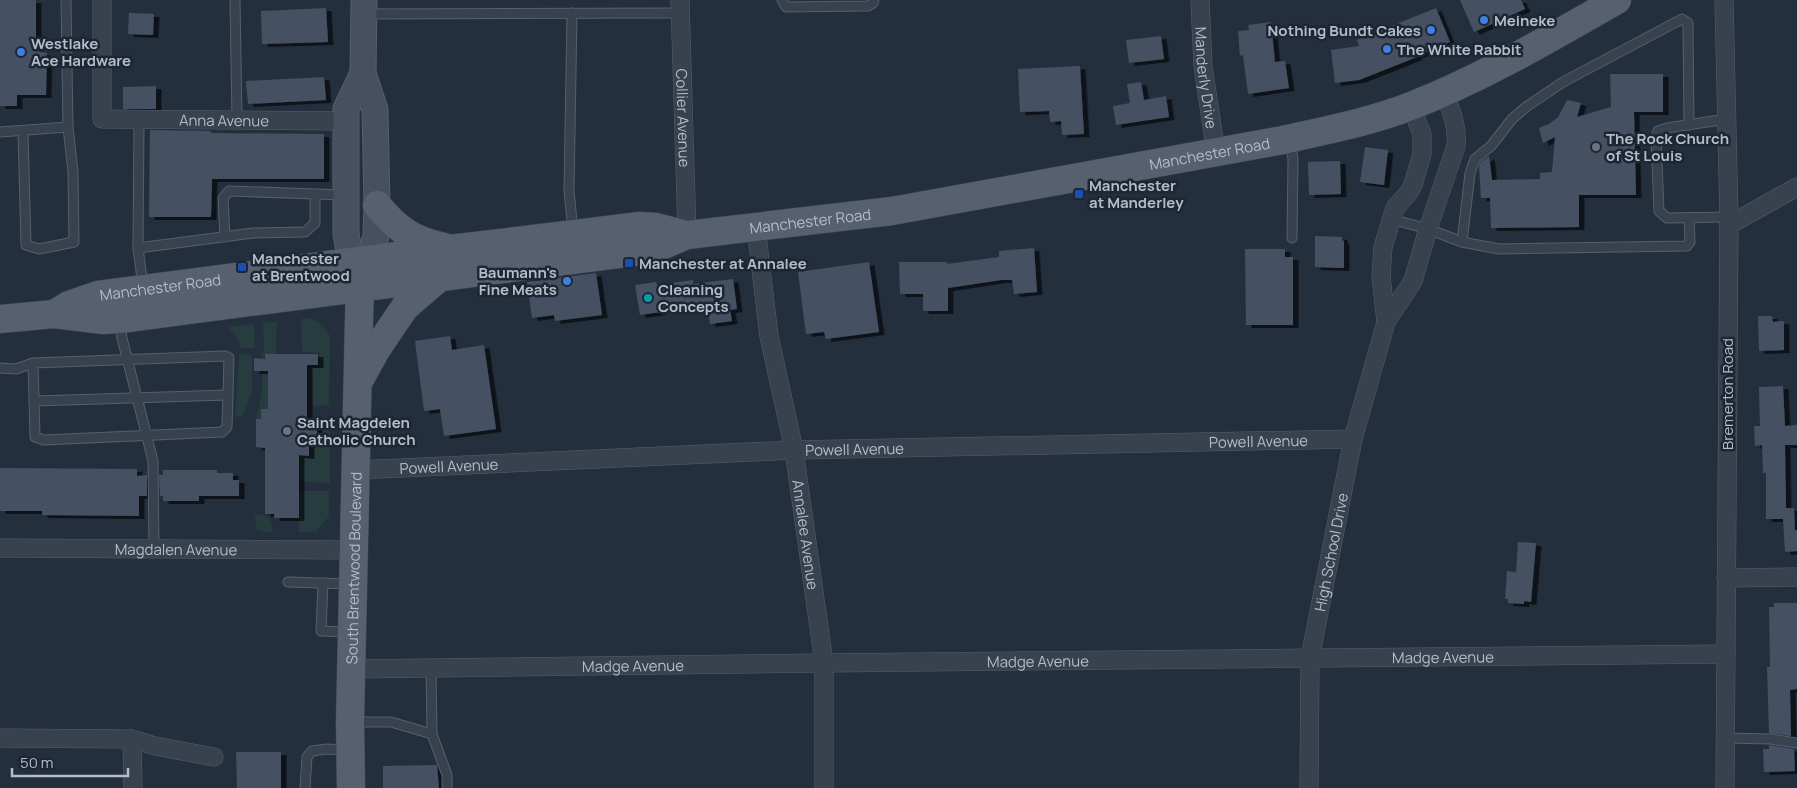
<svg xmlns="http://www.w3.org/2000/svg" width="1797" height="788" viewBox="0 0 1797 788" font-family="Manrope,sans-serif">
<defs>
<filter id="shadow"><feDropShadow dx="5.5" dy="3" stdDeviation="0" flood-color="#0009"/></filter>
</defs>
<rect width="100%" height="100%" fill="#242f3e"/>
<g fill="#263c3f">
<path d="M307,318C318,320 325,326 330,336L329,405L313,406L312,368H320V353L302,352L301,319Z"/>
<polygon points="277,321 276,354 265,354 265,356 262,357 261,356 264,350 263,323"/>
<polygon points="254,324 255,348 240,348 238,340 228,327"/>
<polygon points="239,354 254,355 252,356 252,392 243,415 241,416 235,417"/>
<polygon points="262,371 268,371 268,409 261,409 261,419 256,419 262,393"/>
<polygon points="320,417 330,417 330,483 304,482 300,480 300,457 310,457 311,444 319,444 321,438"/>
<polygon points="299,491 329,491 329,516 316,532 299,532"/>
<path d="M255,514C269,515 273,519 272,532L257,531Z"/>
</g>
<g fill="#455162" filter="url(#shadow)">
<polygon points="0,0 36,0 36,51 47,53 46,95 17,95 17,106 0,106"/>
<polygon points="1460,0 1521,0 1525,9 1474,32"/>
<polygon points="326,8 328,42 262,44 261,11"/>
<polygon points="1436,8 1450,42 1416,56 1417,57 1359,80 1335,83 1331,50 1359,46 1357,40"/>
<polygon points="129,13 154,14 153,35 128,34"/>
<polygon points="1271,22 1275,62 1285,61 1289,88 1248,94 1243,55 1240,56 1238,31 1249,30 1248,25"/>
<polygon points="1161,36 1164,59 1129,63 1126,40"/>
<polygon points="1080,66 1084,134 1062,135 1061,121 1050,122 1049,111 1020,112 1018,69"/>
<polygon points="1610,74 1663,74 1663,112 1634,112 1636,195 1579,195 1579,227 1491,228 1490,198 1481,198 1479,166 1480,163 1489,156 1492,180 1540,179 1540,173 1552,172 1555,137 1543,143 1539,128 1549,124 1558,117 1567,100 1581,103 1577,117 1611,107"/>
<polygon points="324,77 326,100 248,104 246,81"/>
<polygon points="1141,82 1144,100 1166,96 1169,117 1116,125 1113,106 1130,103 1127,84"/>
<polygon points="156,86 156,109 123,109 123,87"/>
<polygon points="150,130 211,131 211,133 324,134 324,179 212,179 211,217 149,217"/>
<polygon points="1365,147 1388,150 1384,185 1360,182"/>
<polygon points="1340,161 1341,194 1309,195 1308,162"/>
<polygon points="1315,236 1342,237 1342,240 1344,241 1344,268 1315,267"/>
<polygon points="1034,248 1037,292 1014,294 1012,280 1001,280 948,288 948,311 923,311 923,294 900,294 899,262 947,262 947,264 999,257 999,251"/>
<polygon points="1245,249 1285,249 1285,257 1293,257 1293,325 1246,325"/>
<polygon points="869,262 879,332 826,339 824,332 806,334 798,272"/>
<polygon points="596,273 602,315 555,321 554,315 532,318 527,282"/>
<polygon points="733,279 737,309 730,310 732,321 710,324 707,302 660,308 661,312 640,315 635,285 656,282 657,285 693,280 693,284"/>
<polygon points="1758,316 1772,316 1773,322 1784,321 1784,350 1759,351"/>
<polygon points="450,336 452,350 484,345 496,429 444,436 440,409 424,411 415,341"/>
<polygon points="265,354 318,354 318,365 307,365 307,418 317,418 317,443 309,443 309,456 299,455 299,518 274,518 274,514 265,514 265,448 256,447 256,419 261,419 261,409 268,409 268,371 254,371 254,358 265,359"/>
<polygon points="1783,386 1785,426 1797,425 1797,445 1785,445 1786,508 1794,508 1795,530 1797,530 1797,551 1785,552 1783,519 1766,519 1766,473 1763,473 1762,445 1755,446 1754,426 1760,426 1759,387"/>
<polygon points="0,468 137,469 137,476 147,475 147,496 139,496 139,516 42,515 42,511 0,511"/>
<polygon points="163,470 217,470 217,473 233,473 233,480 239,480 239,496 199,496 199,501 163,501 163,496 160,496 159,475 163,475"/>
<polygon points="1518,542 1536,543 1531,602 1524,601 1524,604 1508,603 1508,599 1505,599 1507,571 1516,572"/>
<polygon points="1774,603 1797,603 1797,689 1790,690 1791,736 1769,733 1767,667 1770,667 1769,607 1774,607"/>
<polygon points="1769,745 1794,749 1795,771 1764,772 1763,749 1769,749"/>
<polygon points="236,752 281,752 281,788 237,788"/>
<polygon points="437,765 439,788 383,788 383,766"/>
</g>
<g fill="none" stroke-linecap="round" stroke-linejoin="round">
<g stroke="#565f6c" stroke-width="11">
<g id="service">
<polyline points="235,0 237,120"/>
<polyline points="782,0 786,7 868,6 873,3 874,0"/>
<polyline points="572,13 569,190 573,232"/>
<polyline points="366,14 680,13"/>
<polyline points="139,119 138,248 143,286"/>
<polyline points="1727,119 1667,128 1658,131 1656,137 1659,211 1667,218 1729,217"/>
<polyline points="23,131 26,245 39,249 74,242 73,172 68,127"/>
<polyline points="0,132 68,127 66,0"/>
<polyline points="1290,141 1293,159 1292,238"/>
<polyline points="1391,219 1428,229 1462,242 1499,249 1687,246 1690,242 1689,218"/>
<polyline points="225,237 223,198 229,191 315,194"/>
<polyline points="1462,242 1470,173 1475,159 1491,146 1512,119 1526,107 1563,82 1682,19 1688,23 1689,125"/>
<polyline points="138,248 253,233 305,232 315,223 315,194 345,195"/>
<polyline points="120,321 122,338 153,461 154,549"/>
<polyline points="0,368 16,369 33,363 225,356 229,358 227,427 222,432 44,440 35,437 33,363"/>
<polyline points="34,401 228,395"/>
<polyline points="288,582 350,584"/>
<polyline points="323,583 321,631 349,632"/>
<polyline points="431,668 432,734 447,775 447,788"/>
<polyline points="354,722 391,722 432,734"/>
<polyline points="1725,738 1771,739 1797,743"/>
<polyline points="305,788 307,757 312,751 327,749 347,750"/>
</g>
</g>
<g stroke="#565f6c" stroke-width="19">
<g id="minor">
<path id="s1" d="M102,0V119L346,121"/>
<path id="s2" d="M680,0L687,235"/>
<path id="s3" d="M1200,0L1203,66L1216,153"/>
<polyline points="1724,0 1729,217 1725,788"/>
<polyline points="1729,225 1797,187"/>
<path id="s4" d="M756,227L769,336L794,450L824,663V788"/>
<polyline points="1386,322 1381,276 1383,247 1395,208 1409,192 1413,185 1422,154 1422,134 1411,106"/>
<path id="s5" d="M357,470L794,450L1353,439"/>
<path id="s6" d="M0,548L354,550"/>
<polyline points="1726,578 1797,577"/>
<path id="s7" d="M352,669L824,663L1726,654"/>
<polyline points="0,738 132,739 155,746 214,757"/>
<polyline points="132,739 133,788"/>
<path id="s8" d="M1309,788L1310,658L1353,439L1386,322L1413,281L1428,229L1456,146C1458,126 1451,110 1444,92"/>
</g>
</g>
<g stroke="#565f6c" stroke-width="27">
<g id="secondary">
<polyline points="364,0 363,73 375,110 377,205 376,236 370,259"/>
<polyline points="351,262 346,234 346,109 363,73"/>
</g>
</g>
<g stroke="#414a57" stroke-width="29">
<g id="primary">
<path d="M377,205C398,230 412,240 444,247"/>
<path id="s9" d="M54,314L69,305L98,295L450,249L640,226L656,227L687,235"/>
<path id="s10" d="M0,319L54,314L103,320L120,319L641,251L661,246L687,235L892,211L1283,140C1326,130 1370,122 1411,106C1483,78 1550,38 1617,0"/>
<polyline points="360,379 376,350 405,307 440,277"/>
<path id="s11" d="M351,788L350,722L359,319L360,288L366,270"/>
</g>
</g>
<use href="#service" stroke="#38414e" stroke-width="9"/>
<use href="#minor" stroke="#38414e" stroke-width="18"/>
<use href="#secondary" stroke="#465061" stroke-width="25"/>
<use href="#primary" stroke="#56606e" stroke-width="28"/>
</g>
<g fill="#3f7fe0" stroke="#1d2633" stroke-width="2">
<circle cx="1484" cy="20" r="5"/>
<circle cx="1431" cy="30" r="5"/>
<circle cx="1387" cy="49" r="5"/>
<circle cx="21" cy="52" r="5"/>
<circle cx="567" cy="281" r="5"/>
</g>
<g fill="#6b7280" stroke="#1d2633" stroke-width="2">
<circle cx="1596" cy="147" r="5"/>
<circle cx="287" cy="431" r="5"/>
</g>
<g fill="#1a4fb4" stroke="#1d2633" stroke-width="2">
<rect x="1074" y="189" width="10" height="10" rx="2.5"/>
<rect x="624" y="258" width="10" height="10" rx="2.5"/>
<rect x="237" y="262" width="10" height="10" rx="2.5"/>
</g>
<circle fill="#0f9aa8" stroke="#1d2633" stroke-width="2" cx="648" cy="298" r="5"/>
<g text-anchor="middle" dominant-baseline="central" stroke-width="5" stroke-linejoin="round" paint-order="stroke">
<g font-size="15" font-weight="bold" fill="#b4bcc9" stroke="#1d2633" text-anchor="start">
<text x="1494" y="20">Meineke</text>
<text x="1421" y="30" text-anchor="end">Nothing Bundt Cakes</text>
<text x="31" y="43">Westlake<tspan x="31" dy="17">Ace Hardware</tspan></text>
<text x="1397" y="49">The White Rabbit</text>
<text x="1606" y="138">The Rock Church<tspan x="1606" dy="17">of St Louis</tspan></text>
<text x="1089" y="185">Manchester<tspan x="1089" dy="17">at Manderley</tspan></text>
<text x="252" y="258">Manchester<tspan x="252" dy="17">at Brentwood</tspan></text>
<text x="639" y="263">Manchester at Annalee</text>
<text x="557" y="272" text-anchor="end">Baumann's<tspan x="557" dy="17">Fine Meats</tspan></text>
<text x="658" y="289">Cleaning<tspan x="658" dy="17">Concepts</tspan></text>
<text x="297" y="422">Saint Magdelen<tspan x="297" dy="17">Catholic Church</tspan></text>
</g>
<g font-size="15" fill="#b4bcc9" stroke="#1d2633">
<text stroke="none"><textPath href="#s3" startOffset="78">Manderly Drive</textPath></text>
<text stroke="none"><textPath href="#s2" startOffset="118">Collier Avenue</textPath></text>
<text stroke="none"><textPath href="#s1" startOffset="241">Anna Avenue</textPath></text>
<text stroke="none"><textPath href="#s10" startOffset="1224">Manchester Road</textPath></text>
<text stroke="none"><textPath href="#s10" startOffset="819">Manchester Road</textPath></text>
<text stroke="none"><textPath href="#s9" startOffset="111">Manchester Road</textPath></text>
<text transform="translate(1727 394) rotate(-90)">Bremerton Road</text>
<text stroke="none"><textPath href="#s5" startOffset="902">Powell Avenue</textPath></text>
<text stroke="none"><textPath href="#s5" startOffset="498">Powell Avenue</textPath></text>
<text stroke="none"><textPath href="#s5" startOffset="92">Powell Avenue</textPath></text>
<text stroke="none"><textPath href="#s4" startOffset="312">Annalee Avenue</textPath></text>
<text stroke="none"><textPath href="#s6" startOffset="176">Magdalen Avenue</textPath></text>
<text stroke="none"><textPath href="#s8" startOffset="238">High School Drive</textPath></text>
<text stroke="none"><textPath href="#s11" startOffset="220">South Brentwood Boulevard</textPath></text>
<text stroke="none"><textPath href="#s7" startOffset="1091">Madge Avenue</textPath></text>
<text stroke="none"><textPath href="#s7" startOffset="686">Madge Avenue</textPath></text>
<text stroke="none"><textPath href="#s7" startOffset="281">Madge Avenue</textPath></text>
</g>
</g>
<path d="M12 768v8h116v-8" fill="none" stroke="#b4bcc9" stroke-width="2.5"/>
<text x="20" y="768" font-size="15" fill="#b4bcc9" stroke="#1d2633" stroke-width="4" paint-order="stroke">50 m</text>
</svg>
